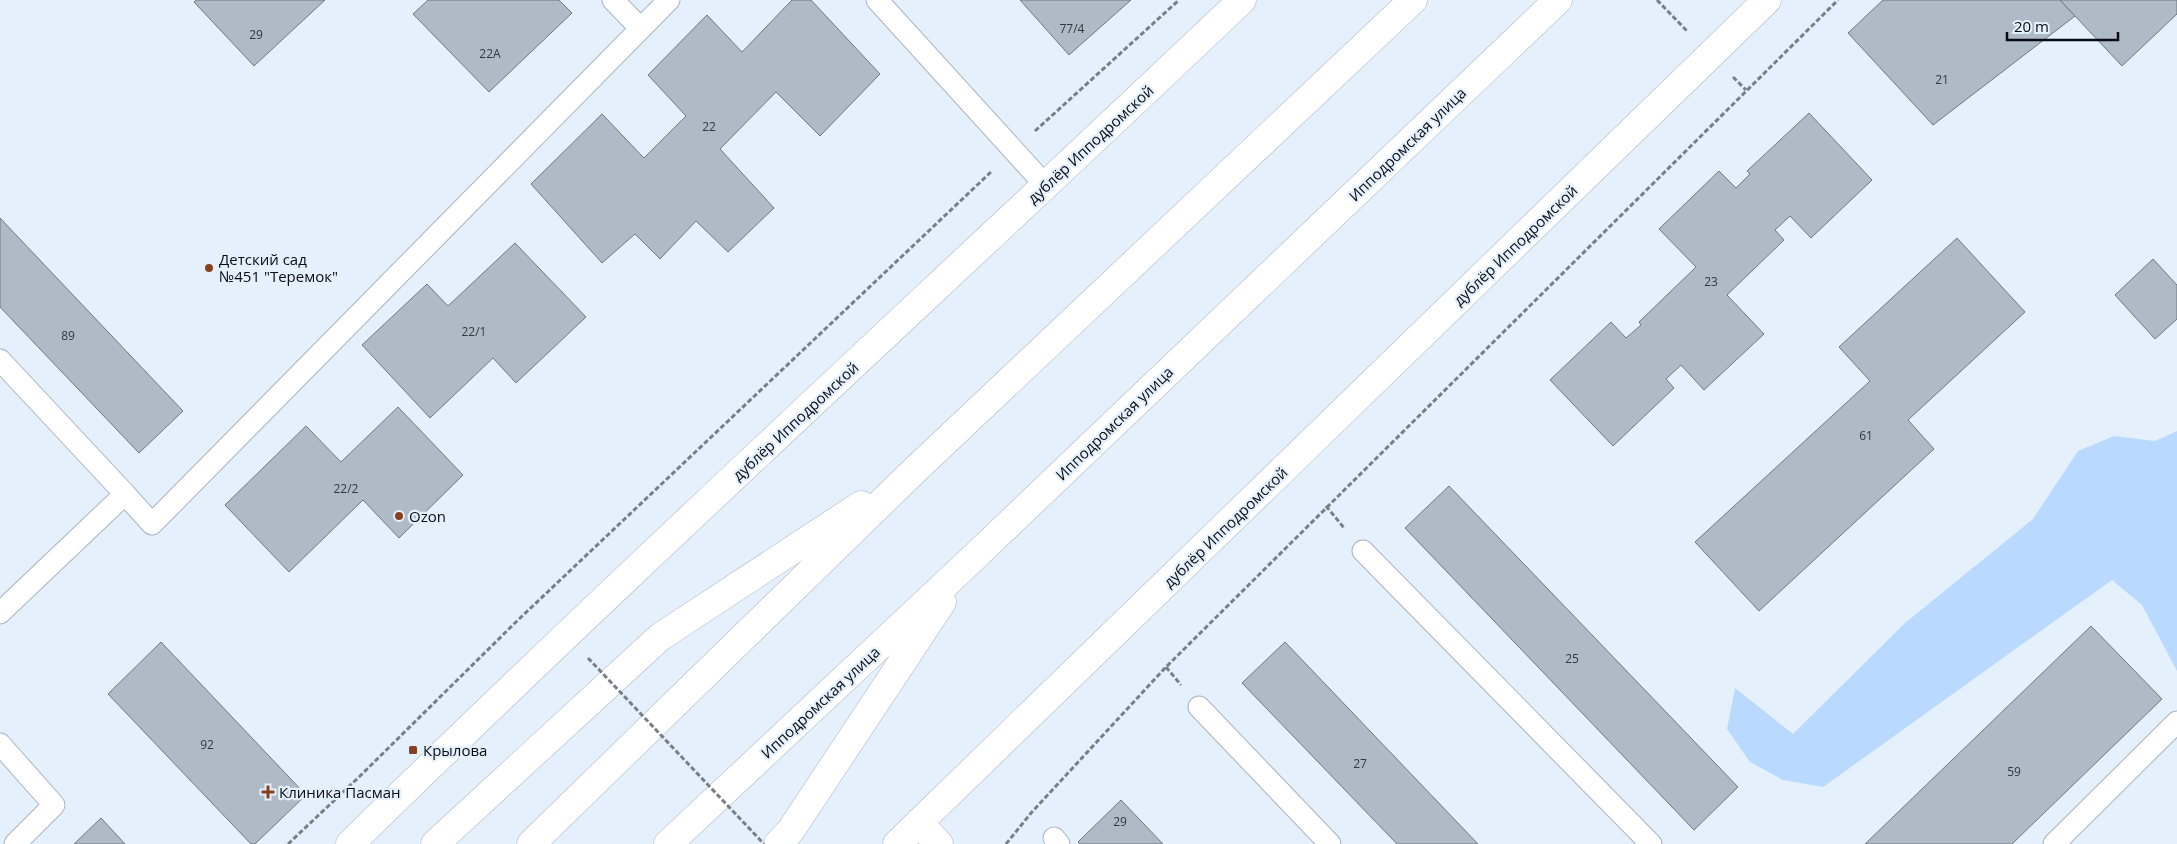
<svg xmlns="http://www.w3.org/2000/svg" width="2177" height="844" viewBox="0 0 2177 844" font-family="'Open Sans',sans-serif">
<rect width="100%" height="100%" fill="#e5f0fd"/>
<polygon fill="#b9d9ff" points="2177,431 2177,671 2142,605 2112,580 1823,787 1783,780 1750,762 1727,729 1735,688 1793,734 1905,623 2033,519 2078,451 2114,436 2155,441"/>
<g fill="#afbac7" stroke="#6f7985">
<polygon points="196,0 325,0 254,66 194,2"/>
<polygon points="428,0 559,0 572,13 489,92 413,14"/>
<polygon points="792,0 811,0 880,74 820,136 776,92 720,149 774,208 728,252 696,221 660,259 635,234 602,263 531,184 602,114 644,158 686,116 648,75 707,15 742,52"/>
<polygon points="1020,0 1131,0 1069,55"/>
<polygon points="1883,0 2060,0 2075,16 1933,125 1848,33"/>
<polygon points="2060,0 2177,0 2177,14 2122,66"/>
<polygon points="1809,113 1872,180 1811,238 1790,216 1775,230 1784,240 1727,295 1764,334 1704,390 1681,365 1666,379 1674,388 1613,446 1550,380 1611,322 1626,338 1641,325 1639,322 1696,267 1659,229 1719,171 1736,188 1750,174 1747,171"/>
<polygon points="0,218 183,411 139,453 0,307"/>
<polygon points="1957,238 2025,312 1908,420 1934,449 1759,611 1695,542 1870,381 1839,347"/>
<polygon points="515,243 586,317 516,383 493,358 430,418 362,345 427,284 448,306"/>
<polygon points="2153,259 2177,285 2177,319 2155,339 2115,295"/>
<polygon points="398,407 463,475 399,538 363,500 289,572 225,505 306,426 341,462"/>
<polygon points="1449,486 1738,787 1694,830 1405,528"/>
<polygon points="2091,626 2162,699 2012,844 1865,844"/>
<polygon points="161,642 306,795 255,844 251,844 108,694"/>
<polygon points="1285,642 1478,844 1397,844 1242,683"/>
<polygon points="1121,800 1163,844 1080,844 1078,842"/>
<polygon points="101,818 125,844 74,844"/>
</g>
<g fill="none" stroke-linecap="round" stroke-linejoin="round">
<g stroke="#a9b4c1" stroke-width="23">
<g id="lane">
<polyline points="613,0 640,28"/>
<polyline points="877,0 1046,186"/>
<polyline points="0,360 125,494 0,613"/>
<polyline points="125,494 152,524 669,0"/>
<polyline points="1363,551 1651,844"/>
<polyline points="1199,707 1330,844"/>
<polyline points="0,744 54,805 15,844"/>
<polyline points="1054,838 1059,844"/>
<polyline points="2054,844 2177,722"/>
</g>
</g>
<g stroke="#a9b4c1" stroke-width="29">
<g id="secondary">
<polyline points="919,823 939,844"/>
<path d="M350,844C642,558 945,282 1242,0"/>
<polyline points="897,844 1767,0"/>
</g>
</g>
<g stroke="#a9b4c1" stroke-width="29">
<g id="highway">
<polyline points="435,844 660,637 861,505"/>
<polyline points="531,844 915,470 1413,0"/>
<polyline points="668,844 969,562 1558,0"/>
<polyline points="778,844 791,830 942,602"/>
</g>
</g>
<g stroke="#787f87" stroke-width="3" stroke-dasharray="5 2.5" stroke-linecap="butt">
<polyline points="1657,0 1688,32"/>
<polyline points="1733,77 1746,90"/>
<polyline points="1035,131 1179,0"/>
<polyline points="1326,506 1345,529"/>
<polyline points="1166,667 1181,685"/>
<polyline points="288,844 359,777 518,620 992,171"/>
<polyline points="1006,844 1031,813 1166,667 1838,0"/>
</g>
<use href="#lane" stroke="#fff" stroke-width="21"/>
<use href="#secondary" stroke="#fff" stroke-width="28"/>
<use href="#highway" stroke="#fff" stroke-width="28"/>
<polyline stroke="#787f87" stroke-width="3" stroke-dasharray="5 2.5" stroke-linecap="butt" points="588,658 764,844"/>
</g>
<g fill="#884020" stroke="#e5f0fd" stroke-width="2">
<circle cx="209" cy="268" r="5"/>
<circle cx="399" cy="516" r="5"/>
<rect x="408" y="745" width="10" height="10" rx="2.5"/>
<path d="M265.5 784.5h5v5h5v5h-5v5h-5v-5h-5v-5h5z"/>
</g>
<g text-anchor="middle" dominant-baseline="central" stroke-width="4.5" stroke-linejoin="round" paint-order="stroke">
<g font-size="12" fill="#32383e">
<text x="1072" y="28">77/4</text>
<text x="256" y="34">29</text>
<text x="490" y="53">22А</text>
<text x="1942" y="79">21</text>
<text x="709" y="126">22</text>
<text x="1711" y="281">23</text>
<text x="474" y="331">22/1</text>
<text x="68" y="335">89</text>
<text x="1866" y="435">61</text>
<text x="346" y="488">22/2</text>
<text x="1572" y="658">25</text>
<text x="207" y="744">92</text>
<text x="1360" y="763">27</text>
<text x="2014" y="771">59</text>
<text x="1120" y="821">29</text>
</g>
<g font-size="15" fill="#090c10" stroke="#e5f0fd">
<text transform="translate(1090 144) rotate(-43)">дублёр Ипподромской</text>
<text transform="translate(1407 144) rotate(-44)">Ипподромская улица</text>
<text transform="translate(1515 245) rotate(-44)">дублёр Ипподромской</text>
<text transform="translate(795 421) rotate(-43)">дублёр Ипподромской</text>
<text transform="translate(1114 423) rotate(-44)">Ипподромская улица</text>
<text transform="translate(1225 527) rotate(-44)">дублёр Ипподромской</text>
<text transform="translate(820 702) rotate(-43)">Ипподромская улица</text>
</g>
<g font-size="15" fill="#090c10" stroke="#e5f0fd" text-anchor="start">
<text x="219" y="259">Детский сад<tspan x="219" dy="17">№451 "Теремок"</tspan></text>
<text x="409" y="516">Ozon</text>
<text x="423" y="750">Крылова</text>
<text x="279" y="792">Клиника Пасман</text>
</g>
</g>
<path d="M2007 32v8h111v-8" fill="none" stroke="#090c10" stroke-width="2.5"/>
<text x="2014" y="32" font-size="15" fill="#090c10" stroke="#e5f0fd" stroke-width="4" paint-order="stroke">20 m</text>
</svg>
